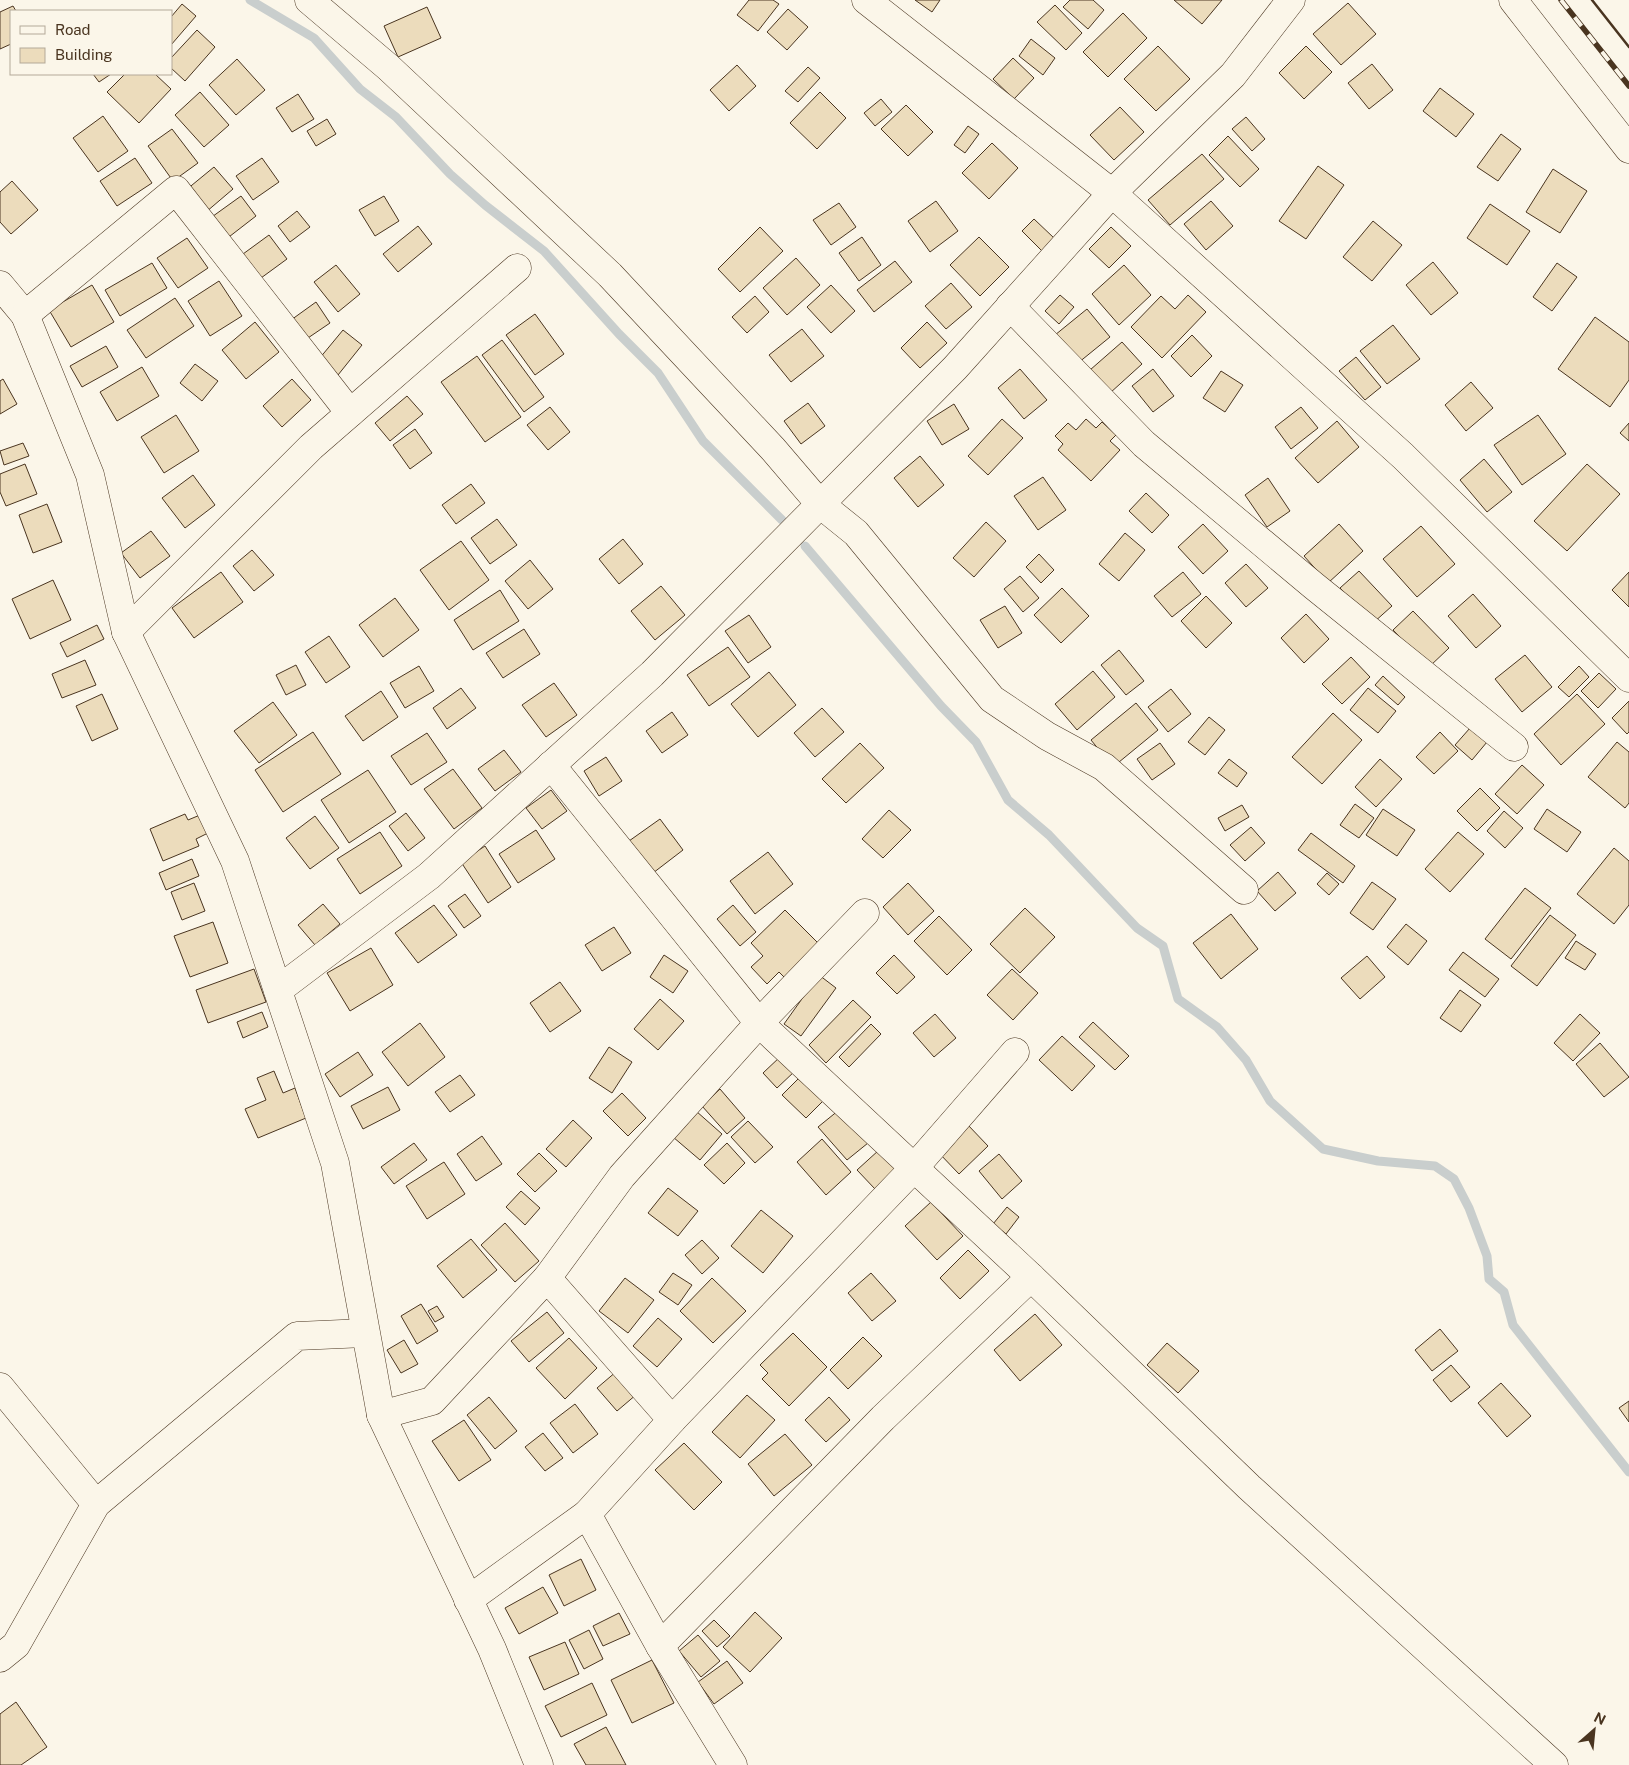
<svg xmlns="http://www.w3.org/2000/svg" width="1629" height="1765" viewBox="0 0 1629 1765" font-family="'Public Sans',sans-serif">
<rect width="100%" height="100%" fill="#fbf6e9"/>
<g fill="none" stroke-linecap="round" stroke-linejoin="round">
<g stroke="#c9cecd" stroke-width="9">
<polyline points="250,0 314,38 360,89 396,117 450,174 485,205 544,251 619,334 658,373 703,441 782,520"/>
<polyline points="805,546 941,706 976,742 1008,800 1049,835 1137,928 1163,946 1178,999 1217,1027 1246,1060 1270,1101 1323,1149 1378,1161 1435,1166 1454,1179 1469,1208 1487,1256 1489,1279 1504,1292 1513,1325 1629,1472"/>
</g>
</g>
<g fill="#ecdcbc" stroke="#4a3520">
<polygon points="749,0 773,0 779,4 758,31 737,15"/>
<polygon points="915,0 940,0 932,12"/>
<polygon points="1070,0 1093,0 1104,10 1088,29 1063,7"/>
<polygon points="1174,0 1222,0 1202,24"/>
<polygon points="1348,3 1376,34 1341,65 1313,34"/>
<polygon points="182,4 196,16 171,45 171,17"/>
<polygon points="1055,5 1082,33 1066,50 1037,22"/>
<polygon points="13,6 16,11 11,11 11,44 0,49 0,12"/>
<polygon points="427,7 441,38 398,57 384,26"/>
<polygon points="788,9 808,27 787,50 767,32"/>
<polygon points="1123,13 1147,38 1108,77 1083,52"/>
<polygon points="197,30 215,47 185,81 171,68 171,58"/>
<polygon points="1031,39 1055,58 1043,75 1019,56"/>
<polygon points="1158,46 1190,79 1156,111 1124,79"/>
<polygon points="1306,46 1332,72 1304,99 1279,73"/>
<polygon points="1013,58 1034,78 1014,99 993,79"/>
<polygon points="237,59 265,90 236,115 209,85"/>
<polygon points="1372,64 1393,90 1369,109 1348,83"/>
<polygon points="737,65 756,86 729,111 710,90"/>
<polygon points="808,67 820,78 798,102 785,91"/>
<polygon points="93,74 111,74 99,82"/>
<polygon points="125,74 155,74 171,89 139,123 107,92"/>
<polygon points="1440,88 1474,114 1456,137 1423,111"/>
<polygon points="200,92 229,125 204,147 175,115"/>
<polygon points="820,92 846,118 817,149 790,123"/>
<polygon points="298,94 314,119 292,132 276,108"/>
<polygon points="881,99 892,112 875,126 864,113"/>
<polygon points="906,105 933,132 908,156 881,129"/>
<polygon points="1120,107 1144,132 1114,160 1090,135"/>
<polygon points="103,116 128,151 98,172 73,138"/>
<polygon points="1246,117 1265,139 1252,151 1232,129"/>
<polygon points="327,119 336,134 316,146 307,131"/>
<polygon points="968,126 979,134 965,153 954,145"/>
<polygon points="172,129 198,163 173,181 148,146"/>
<polygon points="1501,134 1521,149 1498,181 1477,167"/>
<polygon points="1228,136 1259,169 1240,187 1209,155"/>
<polygon points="992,143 1018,168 989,199 962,173"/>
<polygon points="1202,154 1224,179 1170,225 1148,200"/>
<polygon points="135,158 152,183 117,206 100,181"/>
<polygon points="262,158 279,182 253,200 236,176"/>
<polygon points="1318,166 1344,185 1306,239 1279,221"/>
<polygon points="214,167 233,189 206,212 186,190"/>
<polygon points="1553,169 1587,191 1560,233 1526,212"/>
<polygon points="12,181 38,210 11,234 0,222 0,192"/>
<polygon points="241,196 256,216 225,240 209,219"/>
<polygon points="384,196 399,221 375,236 359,210"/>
<polygon points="936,201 958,231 930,252 908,221"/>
<polygon points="1211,201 1233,226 1206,250 1184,224"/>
<polygon points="839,203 856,227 831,245 813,220"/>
<polygon points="1490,204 1530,231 1507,265 1467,238"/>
<polygon points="297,211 310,227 290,242 278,226"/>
<polygon points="1034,219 1054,238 1042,251 1022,231"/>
<polygon points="1373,221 1402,245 1372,281 1343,257"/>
<polygon points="418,226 432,244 398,272 383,254"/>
<polygon points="760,227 783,251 740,292 718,269"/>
<polygon points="1111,227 1131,246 1109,268 1089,249"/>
<polygon points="269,235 287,259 261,278 243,254"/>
<polygon points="862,237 881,265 859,281 839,253"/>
<polygon points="979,237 1009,267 980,296 950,265"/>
<polygon points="187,238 208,268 178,288 157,258"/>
<polygon points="796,258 820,285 787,315 763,288"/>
<polygon points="895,261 912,282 874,312 857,290"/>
<polygon points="1433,262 1458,293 1431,315 1406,285"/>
<polygon points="152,263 167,288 120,316 105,290"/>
<polygon points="1557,263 1577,277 1552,311 1533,297"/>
<polygon points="336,265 360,294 338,312 314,282"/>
<polygon points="1124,265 1151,295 1119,325 1092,294"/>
<polygon points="219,281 242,316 210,336 188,301"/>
<polygon points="951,283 972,307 946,329 925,306"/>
<polygon points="92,285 114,322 71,347 49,310"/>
<polygon points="831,285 855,311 831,333 807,307"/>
<polygon points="1060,295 1074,307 1059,324 1045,311"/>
<polygon points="1188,295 1206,312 1162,358 1131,327 1161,296 1175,309"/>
<polygon points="755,296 769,312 747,333 732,317"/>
<polygon points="175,298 194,326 146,358 127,330"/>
<polygon points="316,302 330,323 305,340 291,320"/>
<polygon points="1087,309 1110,337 1078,363 1055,335"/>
<polygon points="535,314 564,354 535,375 506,335"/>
<polygon points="1595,317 1629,342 1629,380 1610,407 1558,369"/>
<polygon points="255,322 279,352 246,379 222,350"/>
<polygon points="927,322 947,343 920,368 901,348"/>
<polygon points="1393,325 1420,359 1387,384 1360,351"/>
<polygon points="802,329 824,356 791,382 769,355"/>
<polygon points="343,330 362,345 338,375 319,359"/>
<polygon points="1192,335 1212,356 1191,377 1171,356"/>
<polygon points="502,340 544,397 524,412 482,355"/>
<polygon points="1122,342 1142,364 1110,393 1090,370"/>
<polygon points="106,346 118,367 82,387 70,366"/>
<polygon points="477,356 521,417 485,442 441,382"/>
<polygon points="1356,357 1381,387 1365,400 1339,371"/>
<polygon points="195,364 218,381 202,401 180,383"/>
<polygon points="142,367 159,396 117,421 100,392"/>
<polygon points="1020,369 1047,400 1024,419 998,388"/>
<polygon points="1153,369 1174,396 1153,412 1132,386"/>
<polygon points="1221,371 1243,385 1225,412 1203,398"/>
<polygon points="3,379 17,404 0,414 0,381"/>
<polygon points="292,379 311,400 282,427 263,406"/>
<polygon points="1471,382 1493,408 1466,431 1445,405"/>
<polygon points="407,396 423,414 390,441 375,423"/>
<polygon points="808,403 825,426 801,444 784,421"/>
<polygon points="954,404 969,429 942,445 927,421"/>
<polygon points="550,407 570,432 548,450 527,425"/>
<polygon points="1301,407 1318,428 1291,449 1275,427"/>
<polygon points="176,415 199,451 164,473 141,437"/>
<polygon points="1538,415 1566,454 1522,485 1494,445"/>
<polygon points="1002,419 1023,438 988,475 968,456"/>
<polygon points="1086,419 1096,428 1102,422 1116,435 1110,441 1120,450 1091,481 1058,450 1063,444 1055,436 1068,423 1076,430"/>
<polygon points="1337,421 1359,447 1318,483 1295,458"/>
<polygon points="1629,423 1629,441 1620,433"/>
<polygon points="415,429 432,453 410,469 393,445"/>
<polygon points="23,443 29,456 4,465 0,451"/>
<polygon points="920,456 944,485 918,507 894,478"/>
<polygon points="1484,459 1512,492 1487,512 1460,480"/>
<polygon points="25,464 37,494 6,506 0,492 0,474"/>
<polygon points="1587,464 1620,494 1567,551 1534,521"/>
<polygon points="193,475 215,505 185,528 162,498"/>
<polygon points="1043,477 1066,510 1038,530 1014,496"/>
<polygon points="1268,478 1290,511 1267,527 1245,495"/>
<polygon points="471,484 485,503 456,524 442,505"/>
<polygon points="1146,493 1169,515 1152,533 1129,511"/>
<polygon points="47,504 62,542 33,553 19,515"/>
<polygon points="497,519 517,545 490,564 471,538"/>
<polygon points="986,522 1006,541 974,577 953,558"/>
<polygon points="1203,524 1228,551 1203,574 1178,547"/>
<polygon points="1339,524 1363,551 1328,583 1304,556"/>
<polygon points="1421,526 1455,564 1417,597 1383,559"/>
<polygon points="151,531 170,556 140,578 121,553"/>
<polygon points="1125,533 1145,550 1119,581 1099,564"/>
<polygon points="623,539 643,564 619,584 599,559"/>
<polygon points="461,541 489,580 449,610 420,570"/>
<polygon points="252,550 274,575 254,591 233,566"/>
<polygon points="1039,554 1054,570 1041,583 1026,567"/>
<polygon points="530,560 553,589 528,609 505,581"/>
<polygon points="1246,564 1268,588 1246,607 1225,583"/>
<polygon points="1359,571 1392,606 1373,623 1340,588"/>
<polygon points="221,572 243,602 194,638 172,608"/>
<polygon points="1183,572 1201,594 1172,617 1154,596"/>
<polygon points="1629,572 1629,607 1612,590"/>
<polygon points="1020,576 1039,598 1023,612 1004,589"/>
<polygon points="53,580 71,620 30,639 12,599"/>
<polygon points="661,586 685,615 655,640 631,611"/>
<polygon points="1062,588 1089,616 1061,643 1034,615"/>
<polygon points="500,590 519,621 473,650 454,620"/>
<polygon points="1473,594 1501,626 1476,648 1448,616"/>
<polygon points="1206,596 1232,623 1206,648 1181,621"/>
<polygon points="395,598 419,630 383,657 359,625"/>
<polygon points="1005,606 1022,633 998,648 980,620"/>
<polygon points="1413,611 1449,648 1429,667 1393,630"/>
<polygon points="1306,614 1329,639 1304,663 1281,638"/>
<polygon points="749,615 771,647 748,663 725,631"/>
<polygon points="97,625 104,639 67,657 60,643"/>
<polygon points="524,629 540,654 503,678 486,653"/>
<polygon points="329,636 350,667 326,683 305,652"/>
<polygon points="728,647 750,677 709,706 687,675"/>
<polygon points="1119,650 1144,681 1126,695 1101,665"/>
<polygon points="1525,655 1552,687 1522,712 1495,679"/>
<polygon points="1351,657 1370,677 1342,704 1322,684"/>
<polygon points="85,660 96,685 62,698 52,674"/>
<polygon points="296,665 306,685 286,695 276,675"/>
<polygon points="419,666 434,691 405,708 390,683"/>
<polygon points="1579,666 1589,677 1569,697 1558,687"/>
<polygon points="1093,671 1115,697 1077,730 1055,704"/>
<polygon points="769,672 796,705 758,737 731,704"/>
<polygon points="1599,673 1616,689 1598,708 1581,691"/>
<polygon points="1383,676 1405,697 1398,705 1375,685"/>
<polygon points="554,683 577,715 546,737 522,705"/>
<polygon points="461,688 476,708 447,729 433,708"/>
<polygon points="1368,688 1396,711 1378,733 1350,710"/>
<polygon points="1171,689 1191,714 1168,732 1148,707"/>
<polygon points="381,691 398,717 363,741 345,716"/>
<polygon points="102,694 118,729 92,741 76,706"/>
<polygon points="1577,694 1605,724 1561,765 1534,734"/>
<polygon points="1629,701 1629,732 1627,734 1612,718"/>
<polygon points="273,702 297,735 259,763 234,731"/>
<polygon points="1136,703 1158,730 1113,767 1091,740"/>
<polygon points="822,708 844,732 815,757 794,733"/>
<polygon points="672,712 688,735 662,753 646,731"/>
<polygon points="1333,713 1362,740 1322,784 1292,757"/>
<polygon points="1209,717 1225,730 1205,755 1188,742"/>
<polygon points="1470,728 1487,742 1472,760 1455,745"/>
<polygon points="313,732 341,774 283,812 255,770"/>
<polygon points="1440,732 1458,751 1434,774 1416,757"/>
<polygon points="427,733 447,762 411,785 391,756"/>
<polygon points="1617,742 1629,752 1629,803 1625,808 1588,777"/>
<polygon points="860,743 884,768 846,803 822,779"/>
<polygon points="1160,743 1175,764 1152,780 1137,759"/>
<polygon points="504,750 521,772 495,791 478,769"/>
<polygon points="606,757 622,781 599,796 584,771"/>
<polygon points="1229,759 1247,773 1237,787 1218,773"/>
<polygon points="1380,759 1402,779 1376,807 1355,787"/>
<polygon points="1522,765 1544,785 1517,814 1495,794"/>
<polygon points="453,769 482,808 454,829 424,789"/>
<polygon points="368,770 396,812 349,843 321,800"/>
<polygon points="1480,788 1500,808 1477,831 1457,811"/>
<polygon points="551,790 567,811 542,829 526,808"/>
<polygon points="1355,804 1374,818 1359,838 1340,825"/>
<polygon points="1242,805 1249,817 1225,831 1218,818"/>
<polygon points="1383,809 1415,830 1397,856 1366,835"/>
<polygon points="1547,809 1581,832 1567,852 1534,829"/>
<polygon points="889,810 911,830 883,858 862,839"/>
<polygon points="1504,811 1523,828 1505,848 1487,831"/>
<polygon points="406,813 425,838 408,851 389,826"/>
<polygon points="185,814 188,820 200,815 208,833 196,839 199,846 163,861 150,829"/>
<polygon points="315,816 339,848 310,869 286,838"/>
<polygon points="660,819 683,850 653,873 629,841"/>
<polygon points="1251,827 1265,843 1245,861 1230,845"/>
<polygon points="536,830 555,859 518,883 499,854"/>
<polygon points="380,832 402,866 360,894 337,859"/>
<polygon points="1458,832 1484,854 1450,892 1425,869"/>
<polygon points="1311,833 1355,866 1343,883 1298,850"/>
<polygon points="485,846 511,887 488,903 461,862"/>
<polygon points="1614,848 1629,861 1629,905 1614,924 1577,894"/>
<polygon points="768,852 793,884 755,914 730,881"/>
<polygon points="192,859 199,876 166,890 159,873"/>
<polygon points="1278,872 1296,893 1275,911 1257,891"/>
<polygon points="1327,873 1339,884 1329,895 1317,884"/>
<polygon points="1372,882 1396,899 1373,930 1350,913"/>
<polygon points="194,883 205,911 182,920 171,892"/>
<polygon points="908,883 934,911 908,935 883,907"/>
<polygon points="1525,888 1551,908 1511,959 1485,939"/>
<polygon points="465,894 481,916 464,928 448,906"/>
<polygon points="323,904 340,924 315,945 298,925"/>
<polygon points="434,905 457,935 418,963 395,933"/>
<polygon points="733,905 756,932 740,946 717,919"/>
<polygon points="1025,908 1055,937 1020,973 990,944"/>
<polygon points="785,910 819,944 784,977 779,972 767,984 751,967 763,956 751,943"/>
<polygon points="1231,914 1258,949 1221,979 1193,943"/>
<polygon points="1550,915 1576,935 1537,986 1511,966"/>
<polygon points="939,916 972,950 947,975 914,941"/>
<polygon points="213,922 228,963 190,977 174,936"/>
<polygon points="1406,924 1427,941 1408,965 1387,947"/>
<polygon points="614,927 631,953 602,971 585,945"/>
<polygon points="1576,941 1596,954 1585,970 1565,958"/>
<polygon points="371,948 393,985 350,1011 327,973"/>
<polygon points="1463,952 1499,979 1485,997 1449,970"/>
<polygon points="664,955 688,971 673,993 650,977"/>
<polygon points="894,955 915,977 897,994 876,973"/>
<polygon points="1367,956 1385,977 1360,999 1341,978"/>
<polygon points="254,969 266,1002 208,1023 196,990"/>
<polygon points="1012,969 1038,993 1013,1020 987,995"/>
<polygon points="819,975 836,988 801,1036 784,1024"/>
<polygon points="560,982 581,1011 550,1032 530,1003"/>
<polygon points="1460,990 1481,1005 1461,1032 1440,1018"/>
<polygon points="660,999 684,1021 658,1050 634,1029"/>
<polygon points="853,1000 871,1017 826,1063 809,1045"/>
<polygon points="262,1012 268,1027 243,1038 237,1022"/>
<polygon points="935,1014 956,1038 934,1057 913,1033"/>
<polygon points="1580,1014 1600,1033 1573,1061 1554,1043"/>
<polygon points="1093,1022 1129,1056 1115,1070 1079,1037"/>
<polygon points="420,1023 445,1057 408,1086 382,1052"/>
<polygon points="871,1024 881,1034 849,1067 839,1057"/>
<polygon points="1062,1036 1095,1066 1072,1091 1039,1060"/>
<polygon points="1600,1043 1629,1077 1604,1097 1576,1064"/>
<polygon points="609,1047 632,1062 612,1093 589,1078"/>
<polygon points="358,1052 373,1075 340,1097 325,1074"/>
<polygon points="781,1056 795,1071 777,1088 763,1073"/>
<polygon points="274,1071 283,1093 295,1088 306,1118 258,1138 245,1109 266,1100 257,1078"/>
<polygon points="460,1075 475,1095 450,1112 435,1092"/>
<polygon points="799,1078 823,1101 806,1118 782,1095"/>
<polygon points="388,1087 400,1110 363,1129 351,1106"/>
<polygon points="720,1089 745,1118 727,1134 702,1106"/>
<polygon points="622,1093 646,1118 628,1136 603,1111"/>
<polygon points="839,1110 868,1143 847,1160 818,1127"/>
<polygon points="696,1111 722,1134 700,1160 673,1137"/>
<polygon points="573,1120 592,1138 566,1167 546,1149"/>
<polygon points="748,1121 773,1147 755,1163 731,1137"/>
<polygon points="967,1124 988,1146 959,1174 938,1152"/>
<polygon points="482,1136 502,1164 476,1181 457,1154"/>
<polygon points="822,1139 851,1172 826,1195 797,1162"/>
<polygon points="414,1143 427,1160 394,1184 381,1167"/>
<polygon points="727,1143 745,1163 724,1184 704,1165"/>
<polygon points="879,1150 897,1169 875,1189 857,1170"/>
<polygon points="539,1153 557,1171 535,1192 517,1174"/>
<polygon points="999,1154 1022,1181 1002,1199 979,1171"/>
<polygon points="444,1162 465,1194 427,1219 406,1186"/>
<polygon points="668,1188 698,1211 678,1236 648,1213"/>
<polygon points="521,1191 540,1208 525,1225 506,1207"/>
<polygon points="931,1202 963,1236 937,1260 905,1226"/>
<polygon points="1007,1207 1019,1217 1006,1234 993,1224"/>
<polygon points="761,1210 793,1236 763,1273 731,1246"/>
<polygon points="505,1223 539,1261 515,1282 481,1245"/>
<polygon points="471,1239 497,1270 463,1298 437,1266"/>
<polygon points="702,1240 719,1258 702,1274 685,1255"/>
<polygon points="968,1250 989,1271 960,1299 940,1278"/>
<polygon points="673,1273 692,1285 678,1305 659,1292"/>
<polygon points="871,1273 896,1301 872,1321 848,1293"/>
<polygon points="625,1278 654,1300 628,1333 599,1311"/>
<polygon points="712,1278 746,1311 713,1343 680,1311"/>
<polygon points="421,1304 438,1331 417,1344 401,1316"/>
<polygon points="437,1306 444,1317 435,1322 428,1311"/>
<polygon points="547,1312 564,1333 529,1362 511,1341"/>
<polygon points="1035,1314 1062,1345 1020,1381 994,1350"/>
<polygon points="658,1318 682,1339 657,1367 633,1346"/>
<polygon points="1440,1329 1458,1351 1432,1371 1415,1350"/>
<polygon points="793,1333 827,1367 789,1406 762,1379 768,1373 760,1365"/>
<polygon points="863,1337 882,1356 848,1389 830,1370"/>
<polygon points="569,1338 597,1368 565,1399 536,1368"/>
<polygon points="404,1340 418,1364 401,1373 387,1350"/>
<polygon points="1167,1343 1199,1371 1178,1393 1147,1365"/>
<polygon points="1451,1365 1470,1387 1451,1402 1433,1380"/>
<polygon points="617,1371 637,1394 617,1411 597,1388"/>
<polygon points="1501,1383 1531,1416 1507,1437 1478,1403"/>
<polygon points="747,1395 775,1420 740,1458 712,1432"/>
<polygon points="489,1397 517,1431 495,1449 467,1415"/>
<polygon points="829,1397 850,1420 826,1442 805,1420"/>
<polygon points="1629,1401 1629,1422 1619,1408"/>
<polygon points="575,1404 598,1434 573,1453 550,1423"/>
<polygon points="464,1420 491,1460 459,1481 432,1441"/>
<polygon points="543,1433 563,1458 545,1471 525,1447"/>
<polygon points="785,1434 812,1465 774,1496 748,1464"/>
<polygon points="684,1443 722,1482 694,1510 655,1470"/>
<polygon points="581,1559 596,1590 564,1606 549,1575"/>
<polygon points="543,1587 558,1613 519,1634 505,1608"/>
<polygon points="755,1612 782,1638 750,1672 723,1647"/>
<polygon points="619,1613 630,1634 603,1646 593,1626"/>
<polygon points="714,1620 730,1636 717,1647 702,1631"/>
<polygon points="589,1630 603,1659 584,1669 569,1640"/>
<polygon points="698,1635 720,1661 701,1677 679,1651"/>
<polygon points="565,1642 579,1674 544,1690 529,1657"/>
<polygon points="652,1660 674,1703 632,1723 611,1680"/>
<polygon points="727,1661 743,1683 714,1704 698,1682"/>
<polygon points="592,1683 607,1715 561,1737 545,1706"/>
<polygon points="16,1702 47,1747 21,1765 0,1765 0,1714"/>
<polygon points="606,1727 626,1765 586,1765 574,1744"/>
</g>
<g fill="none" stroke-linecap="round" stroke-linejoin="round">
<g stroke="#4a3520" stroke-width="29">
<g id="minor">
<polyline points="309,0 388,67 610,275 773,449 820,504 856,533 992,699 1047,736 1104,767 1244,890"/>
<polyline points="866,0 1112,193 1403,456 1629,678"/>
<polyline points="1513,0 1629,149"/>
<polyline points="0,285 25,315 90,475 126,632 235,861 335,1163 381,1415 492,1649 539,1765"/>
<polyline points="1010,306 1144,444 1314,586 1514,747"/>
<polyline points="25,315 176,190 350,413"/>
<polyline points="126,632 311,447 517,268"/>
<polyline points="551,765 759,1023 1031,1277 1249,1487 1554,1765"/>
<polyline points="278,990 429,876 652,674 955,368 1112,193 1233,75 1291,0"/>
<polyline points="547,1278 622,1176 759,1023 865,913"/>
<polyline points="0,1387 96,1504"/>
<polyline points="381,1415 432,1401 547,1278 672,1420 587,1514"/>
<polyline points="672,1420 914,1168 1015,1052"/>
<polyline points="468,1600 587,1514 660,1646"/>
<polyline points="0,1658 16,1645 96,1504 297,1336 365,1333"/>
<polyline points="733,1765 660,1646 883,1418 1031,1277"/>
</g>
</g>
<use href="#minor" stroke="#fbf6e9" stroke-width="28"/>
<g stroke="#4a3520" stroke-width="5.5">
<polyline id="rail" points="1561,0 1629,86"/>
</g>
<use href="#rail" stroke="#fbf6e9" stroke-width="4" stroke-dasharray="11" stroke-linecap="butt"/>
<polyline stroke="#4a3520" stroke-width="2.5" points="1592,0 1629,47"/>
</g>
<rect x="10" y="10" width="162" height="65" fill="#fbf6e9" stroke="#b4a999"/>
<rect x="20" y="26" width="25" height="8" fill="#fbf6e9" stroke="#b4a999"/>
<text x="55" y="35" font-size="15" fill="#4a3520">Road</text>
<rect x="20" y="48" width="25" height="15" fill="#ecdcbc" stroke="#b4a999"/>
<text x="55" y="60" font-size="15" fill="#4a3520">Building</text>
<g transform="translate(1594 1730) rotate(27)" stroke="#fbf6e9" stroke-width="4" paint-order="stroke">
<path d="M0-4L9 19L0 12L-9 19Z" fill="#4a3520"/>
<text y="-8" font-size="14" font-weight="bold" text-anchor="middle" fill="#4a3520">N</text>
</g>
</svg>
